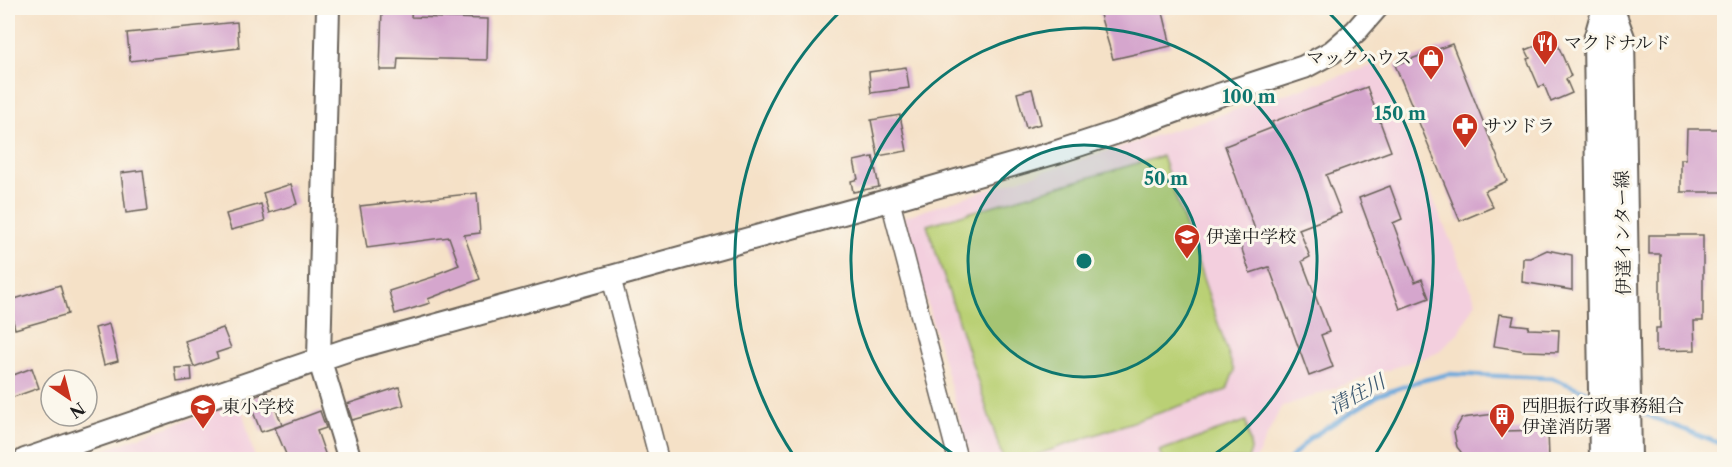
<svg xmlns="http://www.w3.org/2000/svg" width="1732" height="467" viewBox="0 0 1732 467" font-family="'Libre Caslon Text','Noto Serif JP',serif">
<rect width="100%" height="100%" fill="#fbf7ec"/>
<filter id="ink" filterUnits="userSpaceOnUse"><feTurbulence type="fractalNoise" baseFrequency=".0167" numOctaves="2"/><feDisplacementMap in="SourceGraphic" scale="12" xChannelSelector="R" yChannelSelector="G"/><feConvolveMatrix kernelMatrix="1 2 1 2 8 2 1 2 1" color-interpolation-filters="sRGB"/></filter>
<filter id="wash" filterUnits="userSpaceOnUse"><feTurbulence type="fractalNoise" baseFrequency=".008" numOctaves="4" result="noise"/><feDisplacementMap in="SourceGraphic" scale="24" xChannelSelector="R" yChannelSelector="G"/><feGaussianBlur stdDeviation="1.35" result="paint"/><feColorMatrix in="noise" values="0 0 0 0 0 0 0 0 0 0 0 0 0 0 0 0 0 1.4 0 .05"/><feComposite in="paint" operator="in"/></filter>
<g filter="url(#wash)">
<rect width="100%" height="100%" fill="#f5e1c7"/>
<g fill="#f3cfde">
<polygon points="1377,64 1476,302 1459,332 1437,353 1281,407 1256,459 1153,460 1150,455 1135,460 971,459 903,217"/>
<polygon points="240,401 255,459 78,459"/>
</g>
<g fill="#bad074" stroke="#6b7648" stroke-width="1.5">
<polygon points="1162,156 1234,371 1227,390 1024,459 1003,459 927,225"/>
<polygon points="1246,421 1251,450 1248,459 1163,459 1159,451"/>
</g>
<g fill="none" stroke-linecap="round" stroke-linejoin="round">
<g stroke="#69a7dc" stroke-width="4.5">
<polyline points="1636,411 1724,445"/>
<polyline points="1289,460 1310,438 1379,395 1416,382 1449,374 1552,378 1592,394"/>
</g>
</g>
<g id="blocks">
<g fill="#d5a6cd">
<polygon points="382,8 412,8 411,17 488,19 487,60 398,58 397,70 380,70"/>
<polygon points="1098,8 1162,8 1171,46 1113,59"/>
<polygon points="237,22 239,48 130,61 127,33"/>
<polygon points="1555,38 1571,76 1566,79 1572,93 1551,102 1544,85 1539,87 1527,59 1530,58 1526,50"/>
<polygon points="1452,44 1507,181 1485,191 1493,207 1460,221 1395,65"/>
<polygon points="906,67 909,88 871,93 869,72"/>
<polygon points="1367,87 1391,151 1326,175 1341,213 1299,229 1310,257 1302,261 1329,332 1321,335 1333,367 1309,376 1269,267 1250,273 1239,241 1257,235 1225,146 1274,127 1272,122"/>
<polygon points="1032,89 1041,124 1026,128 1017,93"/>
<polygon points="900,115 907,151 878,156 871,120"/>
<polygon points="1687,129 1723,129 1725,192 1681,192 1681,159 1686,159"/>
<polygon points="873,157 879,187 853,192 851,181 858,179 854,161"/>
<polygon points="143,170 148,210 126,213 121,173"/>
<polygon points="291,184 297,204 269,213 263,193"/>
<polygon points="1390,186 1402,219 1393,223 1415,282 1422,279 1429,298 1400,309 1359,198"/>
<polygon points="477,193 480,233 464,235 480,279 428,299 430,303 395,314 389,291 436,276 436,274 459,265 449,237 367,248 360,206"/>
<polygon points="261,204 265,221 231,230 226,214"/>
<polygon points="1649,235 1703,235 1703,321 1694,321 1695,350 1656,351 1656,328 1660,328 1660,254 1649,254"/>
<polygon points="1547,250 1572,255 1572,290 1522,282 1523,258 1530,258"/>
<polygon points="60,285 68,314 15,329 8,301"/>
<polygon points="1499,314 1514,316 1512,324 1529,326 1528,329 1559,330 1558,352 1525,351 1494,346"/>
<polygon points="109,324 118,361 104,365 95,328"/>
<polygon points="223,328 231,348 216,353 218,358 194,367 185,341"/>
<polygon points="191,367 192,380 177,382 175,368"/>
<polygon points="32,368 39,388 8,399 8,377"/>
<polygon points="399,387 404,405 352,420 347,404"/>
<polygon points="267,392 271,402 273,401 282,425 261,432 248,399"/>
<polygon points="320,411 326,428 317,431 327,459 288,459 275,428"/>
<polygon points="1503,413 1504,431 1548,430 1549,459 1462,459 1461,452 1457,447 1454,432 1462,418"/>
</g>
</g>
</g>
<g filter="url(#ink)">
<use href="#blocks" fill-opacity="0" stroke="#686158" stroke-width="1.5"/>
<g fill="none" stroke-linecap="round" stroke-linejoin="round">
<g stroke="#686158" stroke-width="21">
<g id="minor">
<polyline points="890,200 958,460"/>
<polyline points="611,277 659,460"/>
</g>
</g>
<g stroke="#686158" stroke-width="26">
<g id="tertiary">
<polyline points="328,8 319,358 350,460"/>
<polyline points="25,460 347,350 890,200 1057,152 1124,130 1210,98 1304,67 1332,52 1356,31 1376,8"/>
</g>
</g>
<g stroke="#686158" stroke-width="32">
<g id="primary">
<polyline points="1609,8 1620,38 1627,460"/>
<polyline points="1604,460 1598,40 1607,8"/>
</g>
</g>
<use href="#minor" stroke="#fff" stroke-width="18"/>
<use href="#tertiary" stroke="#fff" stroke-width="22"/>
<use href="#primary" stroke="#fff" stroke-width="28"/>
</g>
</g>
<circle cx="1084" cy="261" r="116" fill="#0f766e" fill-opacity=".12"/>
<g fill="none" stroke="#0f766e" stroke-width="3">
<circle cx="1084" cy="261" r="116"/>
<path d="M961 459A233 233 0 1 1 1207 459"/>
<path d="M796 459A349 349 0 0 1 844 8M1324 8A349 349 0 0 1 1372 459"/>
</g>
<defs>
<g id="restaurant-pin" transform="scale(1.35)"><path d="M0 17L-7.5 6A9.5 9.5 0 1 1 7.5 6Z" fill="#c8321e" stroke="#fbf7ec"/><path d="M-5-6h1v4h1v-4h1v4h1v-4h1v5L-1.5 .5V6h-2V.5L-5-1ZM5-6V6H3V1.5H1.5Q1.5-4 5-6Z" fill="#fff"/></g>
<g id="shop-pin" transform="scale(1.35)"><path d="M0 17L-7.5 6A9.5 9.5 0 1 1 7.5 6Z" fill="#c8321e" stroke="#fbf7ec"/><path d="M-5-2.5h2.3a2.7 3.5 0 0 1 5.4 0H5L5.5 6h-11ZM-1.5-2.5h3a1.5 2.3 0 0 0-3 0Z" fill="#fff"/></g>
<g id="pharmacy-pin" transform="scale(1.35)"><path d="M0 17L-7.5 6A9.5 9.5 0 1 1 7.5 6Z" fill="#c8321e" stroke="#fbf7ec"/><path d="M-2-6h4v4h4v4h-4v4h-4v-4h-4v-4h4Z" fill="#fff"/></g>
<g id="school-pin" transform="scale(1.35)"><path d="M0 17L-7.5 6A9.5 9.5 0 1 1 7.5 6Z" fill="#c8321e" stroke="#fbf7ec"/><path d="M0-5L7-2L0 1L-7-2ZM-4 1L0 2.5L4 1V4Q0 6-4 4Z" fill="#fff"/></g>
<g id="building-pin" transform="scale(1.35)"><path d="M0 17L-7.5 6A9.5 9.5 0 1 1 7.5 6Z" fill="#c8321e" stroke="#fbf7ec"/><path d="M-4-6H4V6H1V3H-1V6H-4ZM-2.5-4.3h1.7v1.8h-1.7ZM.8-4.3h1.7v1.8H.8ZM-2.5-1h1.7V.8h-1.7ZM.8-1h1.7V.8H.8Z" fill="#fff"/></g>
</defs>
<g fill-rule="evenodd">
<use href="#restaurant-pin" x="1545" y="43"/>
<use href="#shop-pin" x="1431" y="58"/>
<use href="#pharmacy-pin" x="1465" y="126"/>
<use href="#school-pin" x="1187" y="237"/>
<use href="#school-pin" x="203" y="407"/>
<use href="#building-pin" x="1502" y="416"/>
</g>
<g text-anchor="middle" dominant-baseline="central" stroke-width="6" stroke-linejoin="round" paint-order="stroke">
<g font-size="18" fill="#1c1c1c" stroke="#fbf7ec" text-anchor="start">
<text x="1564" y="43">マクドナルド</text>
<text x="1412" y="58" text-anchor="end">マックハウス</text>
<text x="1484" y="126">サツドラ</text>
<text x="1206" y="237">伊達中学校</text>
<text x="1522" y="406">西胆振行政事務組合<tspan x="1522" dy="21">伊達消防署</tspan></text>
<text x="222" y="407">東小学校</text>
</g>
<g font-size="18" fill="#1c1c1c" stroke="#fbf7ec">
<text transform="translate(1623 233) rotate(-91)">伊達インター線</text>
</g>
<g font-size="20" font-style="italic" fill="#3f5b72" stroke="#fbf7ec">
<text transform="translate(1357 394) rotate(-28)">清住川</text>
</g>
</g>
<circle cx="1084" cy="261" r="9" fill="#0f766e" stroke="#fbf7ec" stroke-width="3"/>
<g font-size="18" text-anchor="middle" font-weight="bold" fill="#0f766e" stroke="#fbf7ec" stroke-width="6" stroke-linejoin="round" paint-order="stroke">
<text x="1249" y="103">100 m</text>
<text x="1400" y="120">150 m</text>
<text x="1166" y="185">50 m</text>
</g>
<rect width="1732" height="467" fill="none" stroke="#fbf7ec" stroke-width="30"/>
<g transform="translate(69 398) rotate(145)"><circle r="28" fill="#fbf7ec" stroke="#a29f99" stroke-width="1.5"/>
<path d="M0-4.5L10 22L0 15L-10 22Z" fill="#c8321e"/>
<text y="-9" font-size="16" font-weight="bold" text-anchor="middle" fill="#1c1c1c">N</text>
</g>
</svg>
